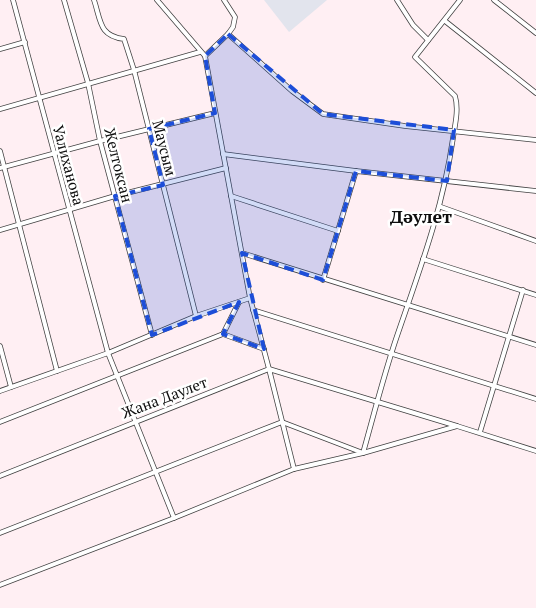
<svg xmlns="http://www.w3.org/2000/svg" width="536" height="608" viewBox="0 0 536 608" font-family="'PT Serif',serif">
<rect width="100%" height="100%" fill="#ffeff3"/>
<polygon fill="#e2e4ed" points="264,0 327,0 289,32"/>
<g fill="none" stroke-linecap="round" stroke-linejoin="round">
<g stroke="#414141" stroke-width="5.5">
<g id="minor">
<polyline points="13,0 108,353 196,316 250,298 205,56 157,0"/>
<polyline points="64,0 88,83 100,141 152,335"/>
<path d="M94,0C101,21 99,36 124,39L134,70L196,316"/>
<polyline points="224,0 235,17 233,27 228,34"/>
<polyline points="397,0 413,25 428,40"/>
<polyline points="494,0 536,33"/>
<polyline points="445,21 536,93"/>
<polyline points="0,49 25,42"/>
<polyline points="205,56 228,34 292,91 323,114 405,126 536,140"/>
<polyline points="0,109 200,52"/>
<polyline points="0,151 57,371"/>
<polyline points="223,154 356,171"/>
<polyline points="0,168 100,141 215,113"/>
<polyline points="231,196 338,231"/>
<polyline points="441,207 536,241"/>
<polyline points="0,230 115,196 226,168"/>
<polyline points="242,253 536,345"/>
<polyline points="423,259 536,295"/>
<polyline points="323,280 356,171 536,191"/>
<polyline points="253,310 536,399"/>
<polyline points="223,334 264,349"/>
<polyline points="0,346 11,387"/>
<polyline points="0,391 108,353 174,518 0,585"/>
<polyline points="0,422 223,334 239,302"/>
<polyline points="480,432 523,290"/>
<polyline points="294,469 363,453 457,426 536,451"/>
<polyline points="0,476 269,369 250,298"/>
<polyline points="174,518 294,469 269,369 457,426"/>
<path d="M0,533L282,422L363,453C374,414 384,374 397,336C420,269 443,208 453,138C455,125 459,109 455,96L415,57L460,0"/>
</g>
</g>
<use href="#minor" stroke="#fff" stroke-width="4"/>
</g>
<path fill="#1d4ed8" fill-opacity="0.2" stroke="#1d4ed8" stroke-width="4" stroke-dasharray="10 6" stroke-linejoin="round" d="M228,34L323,114L454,130L447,181L356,171L323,280L242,253L264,349L223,334L239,302L152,335L115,196L163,185L149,129L215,113L205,56Z"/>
<g text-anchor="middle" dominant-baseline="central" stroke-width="5" stroke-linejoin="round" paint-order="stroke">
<g font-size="15" fill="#0e0e0e" stroke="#fff">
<text transform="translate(165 148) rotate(76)">Маусым</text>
<text transform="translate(69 165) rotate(75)">Уалиханова</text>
<text transform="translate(119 165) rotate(76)">Желтоксан</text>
<text transform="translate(164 397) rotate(-21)">Жана Даулет</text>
</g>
<g font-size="18" font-weight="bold" fill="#0e0e0e" stroke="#fff">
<text x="421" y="216">Дәулет</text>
</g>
</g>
</svg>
